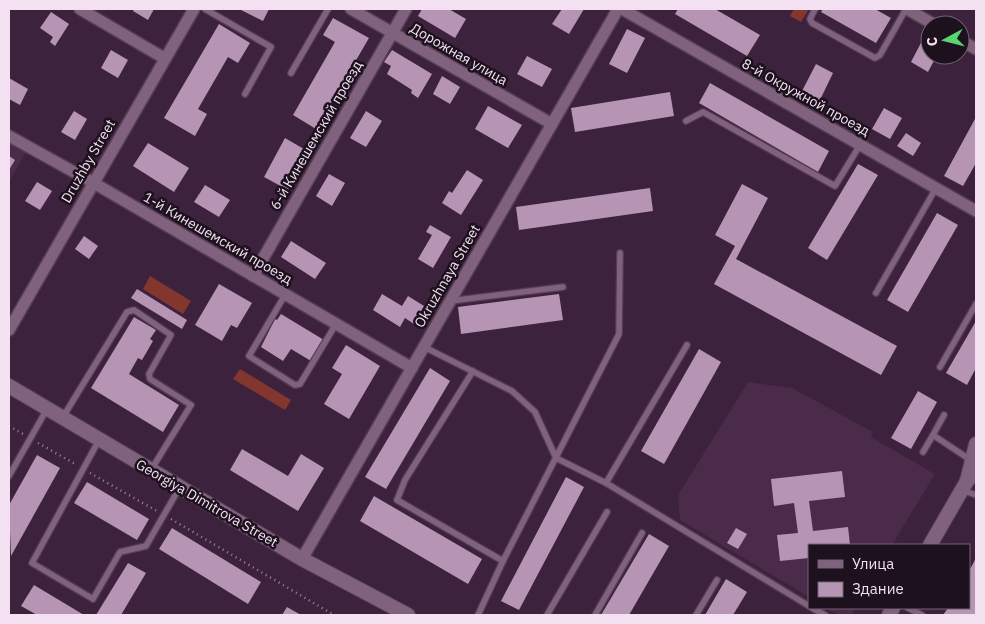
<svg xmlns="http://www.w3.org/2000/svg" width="985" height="624" viewBox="0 0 985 624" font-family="'IBM Plex Sans',sans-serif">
<rect width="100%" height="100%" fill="#3c223c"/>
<g fill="#4a2b49">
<polygon points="9,143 26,152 9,182"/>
<polygon points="748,382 792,388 873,432 871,437 935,474 892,545 809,545 809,597 680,520 678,495"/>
<polygon points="826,608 856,608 851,615 839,615"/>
</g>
<g fill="#83362e">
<polygon points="794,9 809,9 801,22 790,16"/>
<polygon points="150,276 191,301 183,314 143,289"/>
<polygon points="240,369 291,400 285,410 233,379"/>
</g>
<g fill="#b695b4">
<polygon points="134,9 154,9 148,20 133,11"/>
<polygon points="239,9 269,9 263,21"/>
<polygon points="422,9 449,9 466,19 455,38 418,16"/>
<polygon points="562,9 584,9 569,34 552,24"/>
<polygon points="678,9 715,9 760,35 747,56 675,14"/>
<polygon points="823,9 875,9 891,18 876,43 821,12"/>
<polygon points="51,12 69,24 55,46 50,42 53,37 40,28"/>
<polygon points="333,18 369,38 316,129 293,115 335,42 323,35"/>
<polygon points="219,24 250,43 238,63 228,57 198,109 207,114 195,136 164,118"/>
<polygon points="627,29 645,38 627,73 609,64"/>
<polygon points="924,37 930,41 930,55 937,55 928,72 911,62"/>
<polygon points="111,50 128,60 118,78 101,68"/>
<polygon points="392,50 432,74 418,98 411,93 412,90 387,74 391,66 384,62"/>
<polygon points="527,56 552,69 542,87 517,74"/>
<polygon points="816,64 833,73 819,102 801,93"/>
<polygon points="442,76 460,87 450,104 433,94"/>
<polygon points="9,78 28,89 20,105 9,99"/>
<polygon points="710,83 829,151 818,172 699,103"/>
<polygon points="670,92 674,116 575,132 571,108"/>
<polygon points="488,106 522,125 508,148 475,129"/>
<polygon points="884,108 902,118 890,139 872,129"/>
<polygon points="74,111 87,119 75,140 61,132"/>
<polygon points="366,111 382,121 366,147 350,138"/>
<polygon points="976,117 976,163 963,186 944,176"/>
<polygon points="906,133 921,143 913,156 897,146"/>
<polygon points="285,138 309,152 288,190 264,177"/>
<polygon points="148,143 189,168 174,192 133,166"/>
<polygon points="9,156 15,160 9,170"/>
<polygon points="858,164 878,175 827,260 808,248"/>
<polygon points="467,170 483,180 461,215 442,203 449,191 452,193"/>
<polygon points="329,174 345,183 332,206 316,196"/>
<polygon points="37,182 52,191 40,210 25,201"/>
<polygon points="742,184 768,198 736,259 897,346 881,375 714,284 735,246 715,235"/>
<polygon points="205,185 230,200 219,217 194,202"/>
<polygon points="650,188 653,211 519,230 516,207"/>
<polygon points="937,213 958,225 908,312 887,300"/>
<polygon points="430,225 451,237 433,268 418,259 432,235 426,232"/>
<polygon points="84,236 98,246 89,259 75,249"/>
<polygon points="291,241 326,263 315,279 281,257"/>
<polygon points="219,284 252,303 237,328 231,325 222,341 195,325"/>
<polygon points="137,289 187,320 182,329 131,298"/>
<polygon points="382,294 402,306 408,296 424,306 414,324 405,318 400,327 373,310"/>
<polygon points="559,294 563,320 461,334 458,307"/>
<polygon points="281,314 324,340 311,361 291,349 283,361 261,347 275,319 277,320"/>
<polygon points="134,317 156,330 150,339 153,341 142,360 138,358 129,374 179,405 163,432 91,388"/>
<polygon points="976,321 976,368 967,385 946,373"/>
<polygon points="346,345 380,366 349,419 324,404 342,374 332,368"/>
<polygon points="699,349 721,362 664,464 641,451"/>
<polygon points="430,368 450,381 386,489 365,477"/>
<polygon points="918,391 937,402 911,449 891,438"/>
<polygon points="242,449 288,476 301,454 324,468 298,511 230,470"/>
<polygon points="37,455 60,468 11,556 9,505"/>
<polygon points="842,471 845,497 809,501 813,531 848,527 850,545 809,545 809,558 780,561 777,535 798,533 794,503 774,506 771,479"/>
<polygon points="566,477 584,487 519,610 501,601"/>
<polygon points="87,482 149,519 137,540 74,503"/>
<polygon points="374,496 482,559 468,584 360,521"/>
<polygon points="172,528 261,582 248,604 159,549"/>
<polygon points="736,528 747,534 738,549 727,543"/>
<polygon points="649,534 669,546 629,615 601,615"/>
<polygon points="976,558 976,615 943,615 948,608 969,608 969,571"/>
<polygon points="128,563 146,573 121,615 96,615"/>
<polygon points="726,579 747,592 733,615 705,615"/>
<polygon points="34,585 84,615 37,615 21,606"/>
<polygon points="287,607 301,615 282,615"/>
</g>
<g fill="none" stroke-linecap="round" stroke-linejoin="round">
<g stroke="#553e54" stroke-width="8">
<g id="service">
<polyline points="205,9 271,47 245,94"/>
<polyline points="815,9 810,19 812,23 875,58 880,55 906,9"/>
<polyline points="291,73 328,9"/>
<polyline points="686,121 703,112 835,186 860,145"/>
<polyline points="876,293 936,188"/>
<polyline points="285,295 249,356 295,385 300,384 336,324"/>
<polyline points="450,301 563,287"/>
<polyline points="424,347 512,391 535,412 556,458 606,483 809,606"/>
<polyline points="940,367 976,304"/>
<polyline points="473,371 405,480 397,500 503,561 619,334 620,253"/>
<polyline points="63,417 127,312 134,310 171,335 149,374 150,379 191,405 151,470"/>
<polyline points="933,435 944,415"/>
<polyline points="99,440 32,563 93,599 120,552 146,546 180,487"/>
<polyline points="923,452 933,435 972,461"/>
<polyline points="9,476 47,409"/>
<polyline points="606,483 687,345"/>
<polyline points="962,490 976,495"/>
<polyline points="812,608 825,615"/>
<polyline points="908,608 922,615"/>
<polyline points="478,615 503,561"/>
<polyline points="547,615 607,512"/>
<polyline points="595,615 642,533"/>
<polyline points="696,615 717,580"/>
</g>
</g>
<g stroke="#553e54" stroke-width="14">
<g id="minor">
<polyline points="80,9 164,58"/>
<polyline points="351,9 552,124"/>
<polyline points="622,9 976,211"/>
<polyline points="907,9 935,25"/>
<polyline points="960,40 976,49"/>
<polyline points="9,136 92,182 412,368"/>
<polyline points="253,276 406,9"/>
<polyline points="9,330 194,9"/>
<polyline points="302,559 618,9"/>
</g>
</g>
<g stroke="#553e54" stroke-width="16">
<g id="secondary">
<polyline points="9,386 302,559 408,615"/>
<polyline points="967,481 976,444"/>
<polyline points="930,545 967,481 976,471"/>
<polyline points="889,615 893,608"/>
</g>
</g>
<g stroke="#9e889d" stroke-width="2.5" stroke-dasharray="1 4" stroke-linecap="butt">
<polyline points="9,426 23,434"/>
<polyline points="38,443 77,465"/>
<polyline points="90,473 157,511"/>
<polyline points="171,519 334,615"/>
</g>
<use href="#service" stroke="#80627f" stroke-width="5.5"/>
<use href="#minor" stroke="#80627f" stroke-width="11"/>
<use href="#secondary" stroke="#80627f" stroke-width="14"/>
</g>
<g text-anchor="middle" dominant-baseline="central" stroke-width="5" stroke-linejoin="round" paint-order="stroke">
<g font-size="14" fill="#f3e1f2" stroke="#1c111c">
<text transform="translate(459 54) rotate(30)">Дорожная улица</text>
<text transform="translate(806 97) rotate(29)">8-й Окружной проезд</text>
<text transform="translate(316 135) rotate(-60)">6-й Кинешемский проезд</text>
<text transform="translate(88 161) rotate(-60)">Druzhby Street</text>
<text transform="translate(218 238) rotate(30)">1-й Кинешемский проезд</text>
<text transform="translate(447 276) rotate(-60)">Okruzhnaya Street</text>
<text transform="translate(207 503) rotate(30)">Georgiya Dimitrova Street</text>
</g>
</g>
<rect width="985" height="624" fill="none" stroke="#f3e1f2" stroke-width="20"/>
<rect x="808" y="544" width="162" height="65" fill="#1c111c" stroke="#726472"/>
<rect x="818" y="560" width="25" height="8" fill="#80627f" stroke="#726472"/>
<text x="852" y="569" font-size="15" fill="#f3e1f2">Улица</text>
<rect x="818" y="582" width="25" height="15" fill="#b695b4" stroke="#726472"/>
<text x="852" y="594" font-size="15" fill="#f3e1f2">Здание</text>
<g transform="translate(945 40) rotate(263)"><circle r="24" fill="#1c111c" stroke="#726472"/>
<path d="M0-4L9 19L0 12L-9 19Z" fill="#56d671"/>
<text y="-8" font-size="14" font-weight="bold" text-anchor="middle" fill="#f3e1f2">С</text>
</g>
</svg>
